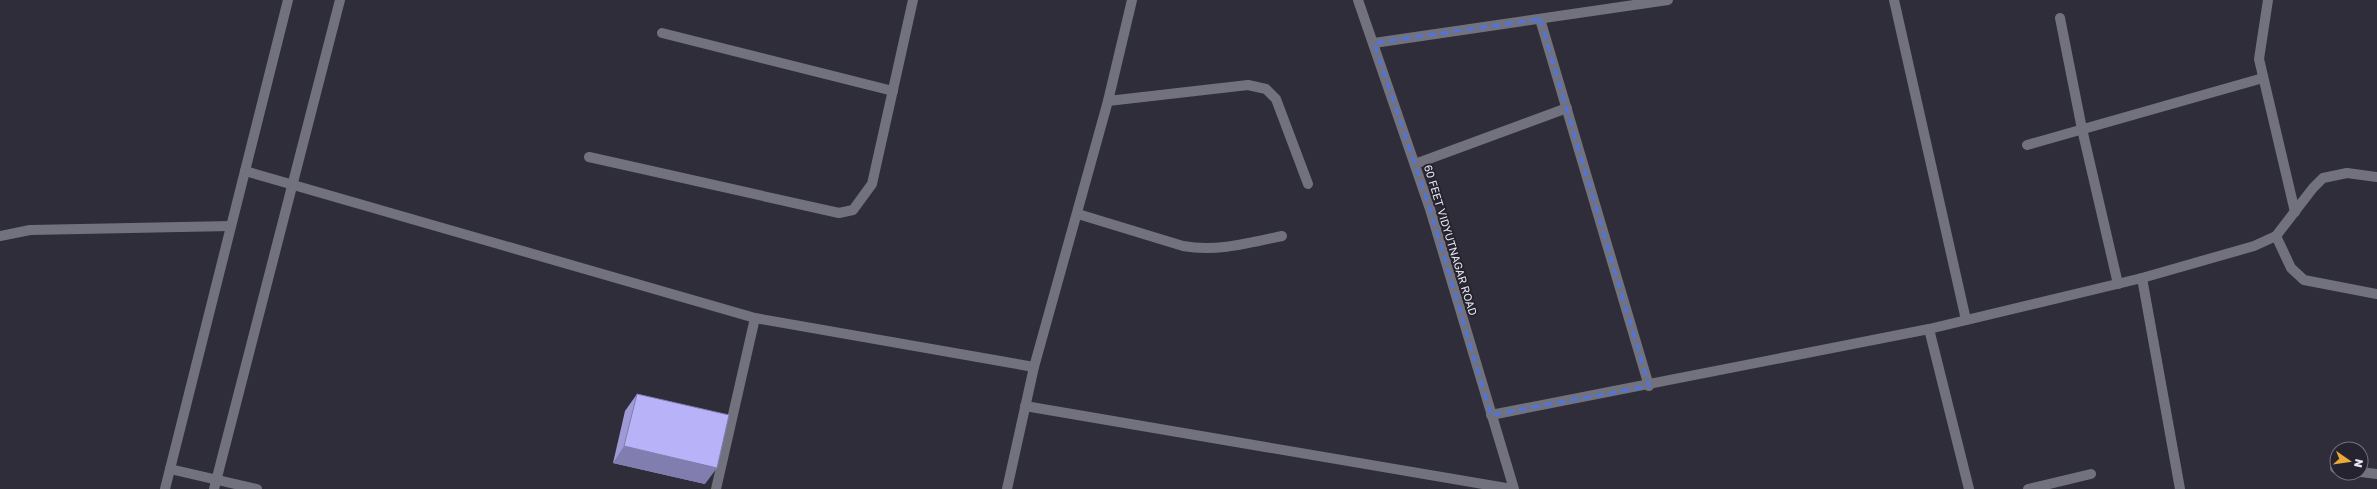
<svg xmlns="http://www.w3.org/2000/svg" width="2377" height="489" viewBox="0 0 2377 489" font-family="'Golos Text',sans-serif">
<rect width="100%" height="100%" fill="#2e2d39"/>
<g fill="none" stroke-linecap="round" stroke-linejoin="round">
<polyline stroke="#72727f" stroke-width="10" points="0,236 30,230 231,226"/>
<g stroke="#72727f" stroke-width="10">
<polyline points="1894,0 1966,320"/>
<polyline points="2268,0 2259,59 2295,212"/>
<polyline points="2060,18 2082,129 2118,284"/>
<polyline points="1540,19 1649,386"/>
<polyline points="662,33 893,91"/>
<polyline points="1374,43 1668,0"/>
<polyline points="1108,101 1248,85 1266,89 1276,99 1308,184"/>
<polyline points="2027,145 2263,78"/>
<polyline points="589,157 839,213 853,210 872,184 913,0"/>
<polyline points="1415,164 1567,108"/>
<polyline points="245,171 755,318 1034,367"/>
<path d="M1078,214L1183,246C1217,252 1249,243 1282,236"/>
<polyline points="2276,236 2291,268 2304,280 2377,294"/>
<polyline points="2142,278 2180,489"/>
<polyline points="1929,329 1969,489"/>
<polyline points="1025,406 1512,489"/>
<polyline points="1491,415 1929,329 2142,278 2254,246 2276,236 2313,188 2323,178 2347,173 2377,177"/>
<polyline points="2335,468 2337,469"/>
<polyline points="170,469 257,489"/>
<polyline points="2361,472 2377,474"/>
<polyline points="716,489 755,318"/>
<polyline points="1007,489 1034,367 1108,101 1132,0"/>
<polyline points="2028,489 2091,474"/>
</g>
<g stroke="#72727f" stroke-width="10">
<polyline points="1358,0 1430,209 1514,489"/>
<polyline points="165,489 288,0"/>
<polyline points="214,489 340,0"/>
</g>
</g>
<polygon fill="#9e9ad6" points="637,394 705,484 613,463 625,411"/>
<polygon fill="#817dae" points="624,446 717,468 705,484 613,463"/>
<polygon fill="#b8b3f9" stroke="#817dae" points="637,394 729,415 717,468 624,446"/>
<path fill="none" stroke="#5074de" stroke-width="3" stroke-dasharray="8 5" stroke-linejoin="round" d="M1540,19L1649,386L1491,415L1430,209L1374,43Z"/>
<g text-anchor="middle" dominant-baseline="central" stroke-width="4" stroke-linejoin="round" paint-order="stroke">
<g font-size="11" fill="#e7e7ef" stroke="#24232f">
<text transform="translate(1451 240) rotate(73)">60 FEET VIDYUTNAGAR ROAD</text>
</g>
</g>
<g transform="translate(2349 461) rotate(103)"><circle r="19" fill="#24232f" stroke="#72717c"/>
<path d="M0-3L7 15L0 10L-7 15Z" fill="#eaaa39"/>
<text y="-6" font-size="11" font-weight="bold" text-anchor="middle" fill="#e7e7ef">N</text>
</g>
</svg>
